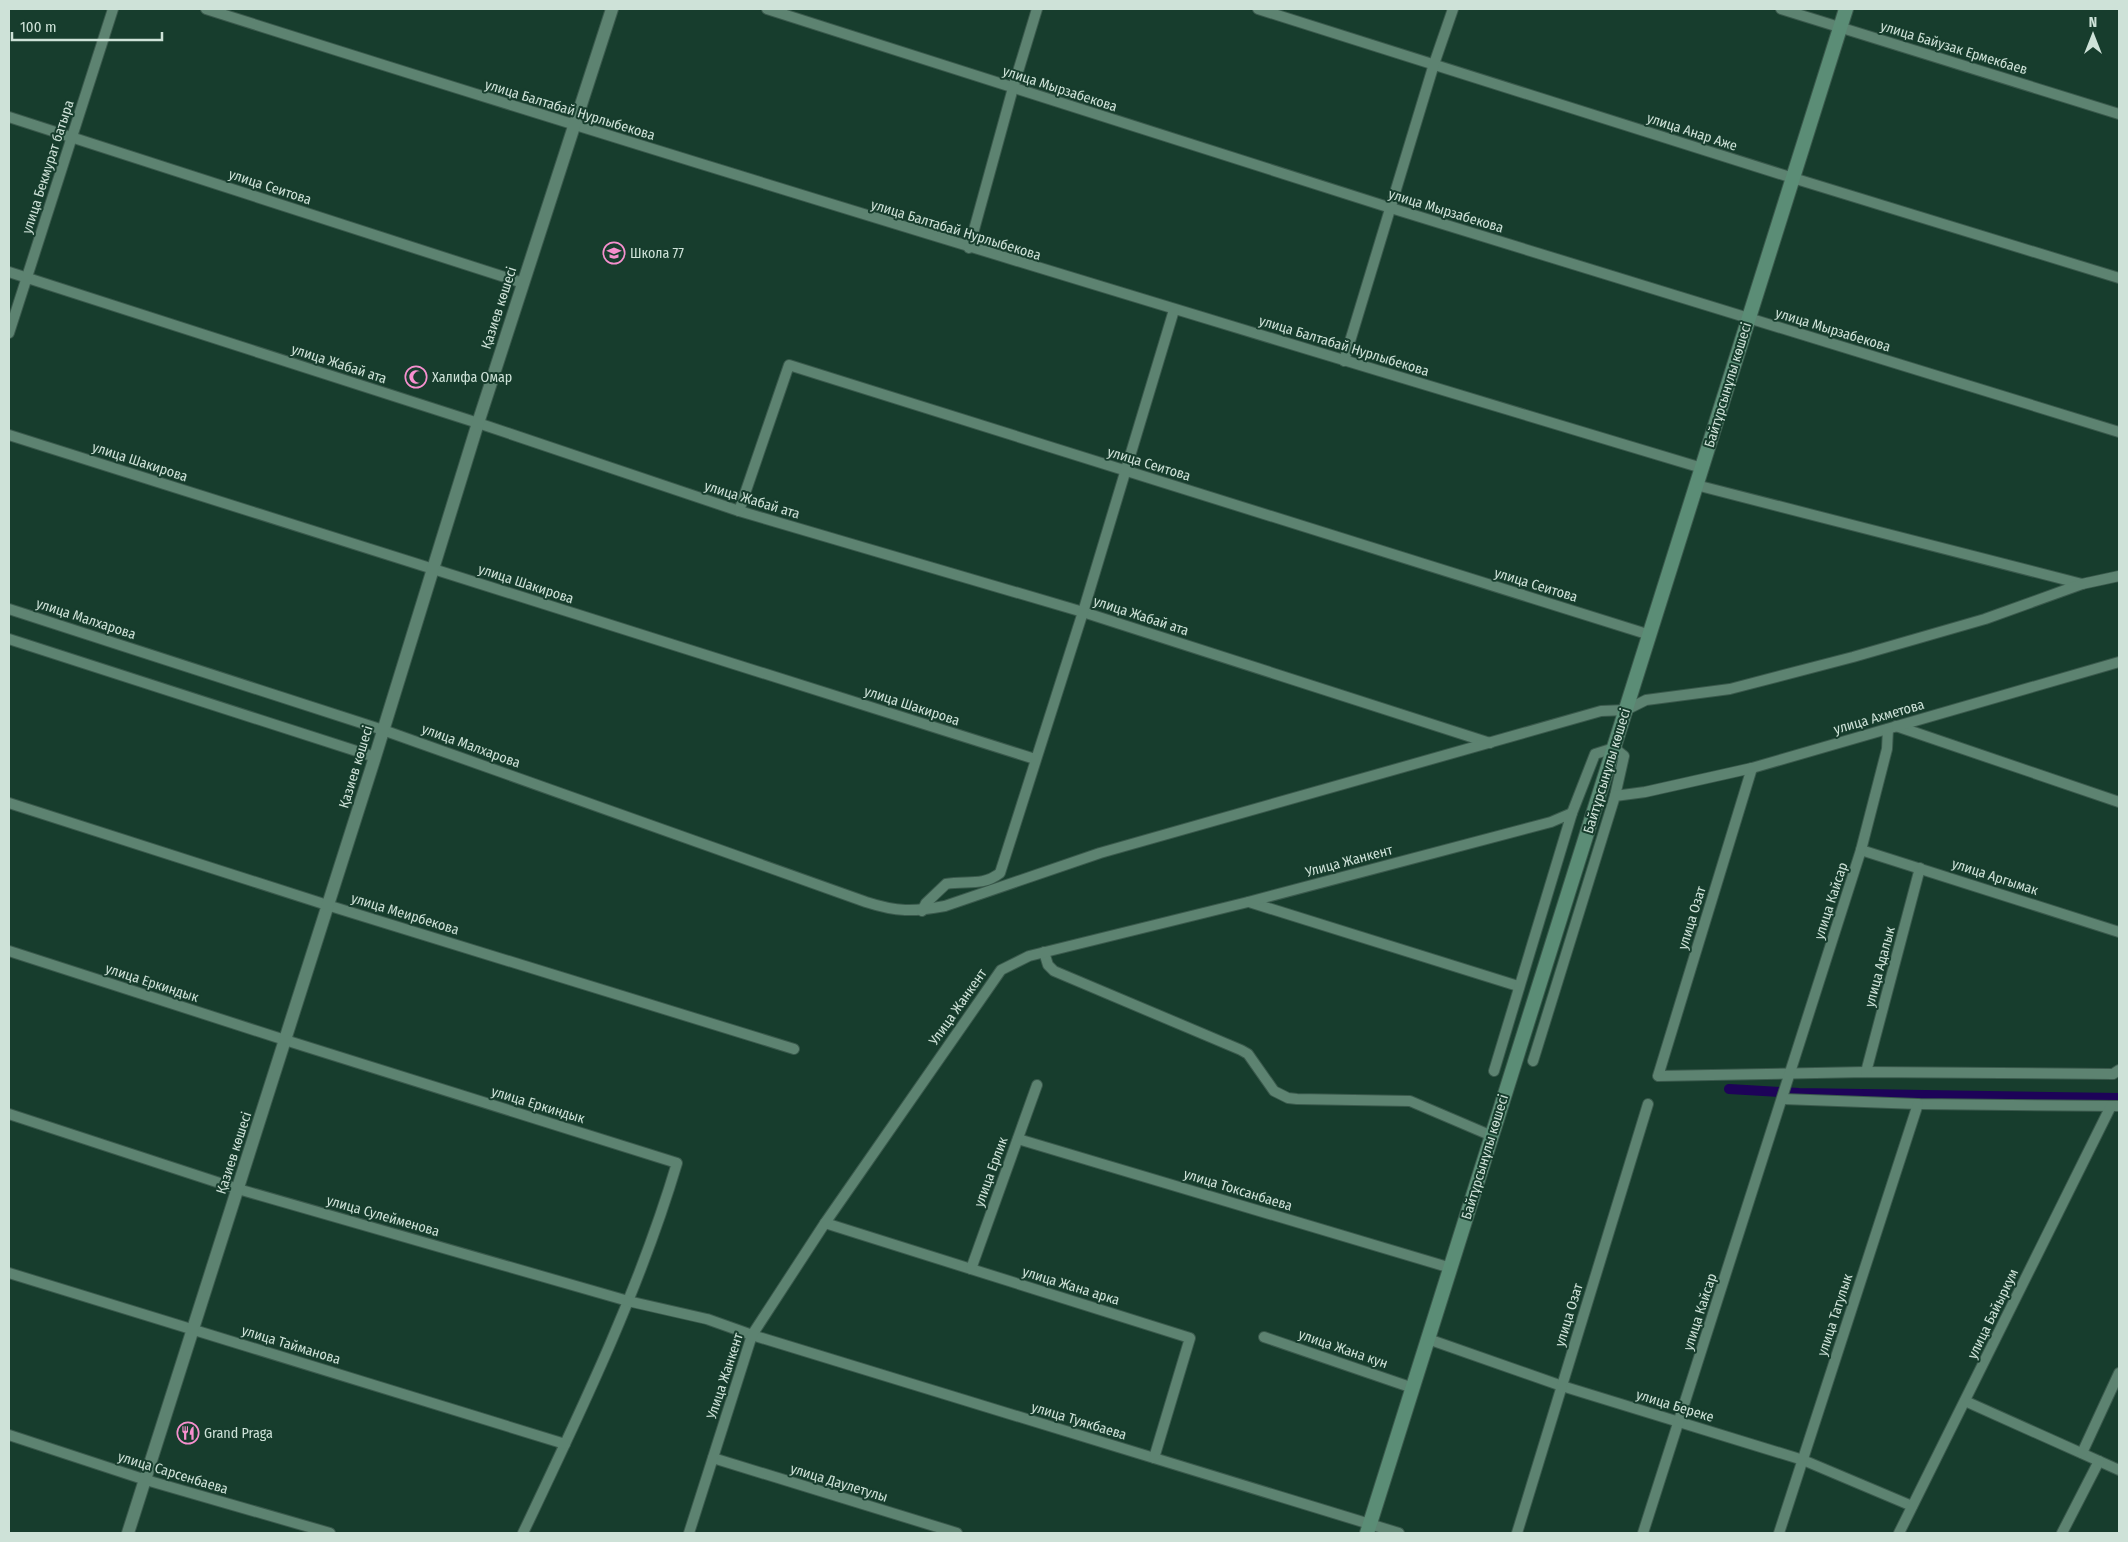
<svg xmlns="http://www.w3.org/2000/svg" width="2128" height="1542" viewBox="0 0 2128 1542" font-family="'Fira Sans Condensed',sans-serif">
<rect width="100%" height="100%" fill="#173d2d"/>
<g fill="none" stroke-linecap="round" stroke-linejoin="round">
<polyline stroke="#1d0358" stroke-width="10" points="1729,1089 1799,1093 2119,1098"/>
<g stroke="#3a594c" stroke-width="12">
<g id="minor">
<path d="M206,9C703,167 1202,318 1702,468"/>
<polyline points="767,9 1391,208 2119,432"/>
<polyline points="1258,9 1793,178 2119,278"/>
<polyline points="1781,9 2119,114"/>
<polyline points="9,117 523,283"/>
<polyline points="969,248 1013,88 1037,9"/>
<polyline points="9,272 478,423 739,511 1083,612 1490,743"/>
<polyline points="9,333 113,9"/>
<polyline points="1344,361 1434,64 1453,9"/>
<polyline points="9,435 1035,759"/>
<polyline points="1696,485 2082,584"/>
<polyline points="739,511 789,365 1650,635"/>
<path d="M9,609L383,730L866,902C897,912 913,912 945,906L1100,853L1601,711L1626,710L1646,700L1730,689L1853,657L1985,619L2082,584L2119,576"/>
<polyline points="9,639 375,757"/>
<polyline points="1896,726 2119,802"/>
<polyline points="1752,768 1658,1076 1866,1072 2113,1074 2119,1070"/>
<polyline points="9,803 327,905 794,1049"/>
<polyline points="1572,813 1595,754 1614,748 1624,756 1615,796"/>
<polyline points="1861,850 2119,932"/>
<polyline points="1249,902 1518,986"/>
<path d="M922,911L926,903L946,884C966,880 982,887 1000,873L1083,612L1174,310"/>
<path d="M9,951L285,1040L677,1163C639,1291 580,1413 523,1533"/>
<polyline points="1044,952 1048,965 1054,971 1241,1050 1248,1054 1274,1091 1288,1098 1297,1099 1410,1101 1492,1136"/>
<polyline points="1533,1061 1615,796 1645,792 1752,768 2119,662"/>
<polyline points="1866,1072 1920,868"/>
<polyline points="1783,1099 1918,1104 2119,1106"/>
<polyline points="9,1114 238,1189 628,1301 707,1319 752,1335 1399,1533"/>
<polyline points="1018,1139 1451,1268"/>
<polyline points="825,1223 1190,1338 1154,1458"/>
<polyline points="971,1269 1037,1085"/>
<polyline points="9,1273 565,1444"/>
<polyline points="1264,1337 1413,1388"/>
<polyline points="1428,1339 1562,1386 1803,1460 1912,1506"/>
<polyline points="1965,1401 2119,1470"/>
<polyline points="9,1435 146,1480 330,1533"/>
<polyline points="2082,1453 2119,1373"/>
<polyline points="713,1458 957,1533"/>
<polyline points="689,1533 752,1335 825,1223 1001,970 1029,956 1248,902 1551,822 1572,813 1494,1071"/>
<polyline points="1517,1533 1648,1104"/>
<polyline points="1643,1533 1861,850 1887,749 1888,729"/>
<polyline points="1779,1533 1918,1104"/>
<polyline points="1899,1533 2111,1106"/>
<polyline points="2062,1533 2099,1461"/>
</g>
</g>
<g stroke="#3a594c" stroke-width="14">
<polyline id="tertiary" points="128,1533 375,757 478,423 612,9"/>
</g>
<g stroke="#3a594c" stroke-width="16">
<polyline id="secondary" points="1367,1533 1846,9"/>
</g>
<use href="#minor" stroke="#5d8371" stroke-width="10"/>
<use href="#tertiary" stroke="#5d8371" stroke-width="12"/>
<use href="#secondary" stroke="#5b8d76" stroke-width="14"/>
</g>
<defs>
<g id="school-ring" transform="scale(1.125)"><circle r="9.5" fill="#173d2d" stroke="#f790cf" stroke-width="1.5"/><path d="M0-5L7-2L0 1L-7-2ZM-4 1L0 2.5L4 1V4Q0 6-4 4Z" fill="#f790cf"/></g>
<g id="mosque-ring" transform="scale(1.125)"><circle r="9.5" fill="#173d2d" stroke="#f790cf" stroke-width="1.5"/><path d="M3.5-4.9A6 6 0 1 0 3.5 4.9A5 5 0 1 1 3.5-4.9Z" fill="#f790cf"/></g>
<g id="restaurant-ring" transform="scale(1.125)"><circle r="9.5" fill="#173d2d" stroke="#f790cf" stroke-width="1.5"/><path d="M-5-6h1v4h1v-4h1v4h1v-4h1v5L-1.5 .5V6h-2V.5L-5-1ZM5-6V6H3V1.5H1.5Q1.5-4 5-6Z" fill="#f790cf"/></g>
</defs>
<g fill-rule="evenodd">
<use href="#school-ring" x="614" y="253"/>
<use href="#mosque-ring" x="416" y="377"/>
<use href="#restaurant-ring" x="188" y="1433"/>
</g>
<g text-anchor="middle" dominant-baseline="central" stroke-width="4" stroke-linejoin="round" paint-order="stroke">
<g font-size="14" fill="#cee2d8" stroke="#173d2d">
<text transform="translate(1954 48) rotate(17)">улица Байузак Ермекбаев</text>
<text transform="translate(1060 89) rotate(18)">улица Мырзабекова</text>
<text transform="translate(570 110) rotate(17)">улица Балтабай Нурлыбекова</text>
<text transform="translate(1692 132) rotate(18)">улица Анар Аже</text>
<text transform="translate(48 167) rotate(-72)">улица Бекмурат батыра</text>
<text transform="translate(270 187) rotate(18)">улица Сеитова</text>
<text transform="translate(1446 211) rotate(17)">улица Мырзабекова</text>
<text transform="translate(956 230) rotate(17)">улица Балтабай Нурлыбекова</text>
<text transform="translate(499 308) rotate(-72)">Қазиев көшесі</text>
<text transform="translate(1833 330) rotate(17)">улица Мырзабекова</text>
<text transform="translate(1344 346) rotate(17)">улица Балтабай Нурлыбекова</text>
<text transform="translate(339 364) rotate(18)">улица Жабай ата</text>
<text transform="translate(1728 385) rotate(-73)">Байтұрсынұлы көшесі</text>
<text transform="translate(140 462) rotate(18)">улица Шакирова</text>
<text transform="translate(1149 464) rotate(17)">улица Сеитова</text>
<text transform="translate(752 500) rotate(17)">улица Жабай ата</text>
<text transform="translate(526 584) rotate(18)">улица Шакирова</text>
<text transform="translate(1536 585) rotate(17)">улица Сеитова</text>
<text transform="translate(1141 616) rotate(18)">улица Жабай ата</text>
<text transform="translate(86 619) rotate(18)">улица Малхарова</text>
<text transform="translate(912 706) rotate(18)">улица Шакирова</text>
<text transform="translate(1879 717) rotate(-16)">улица Ахметова</text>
<text transform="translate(471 746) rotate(20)">улица Малхарова</text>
<text transform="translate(356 767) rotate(-73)">Қазиев көшесі</text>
<text transform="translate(1607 771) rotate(-73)">Байтұрсынұлы көшесі</text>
<text transform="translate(1349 861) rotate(-15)">Улица Жанкент</text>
<text transform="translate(1995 877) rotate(18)">улица Аргымак</text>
<text transform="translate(1831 901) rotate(-72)">улица Кайсар</text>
<text transform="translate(405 914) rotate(17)">улица Меирбекова</text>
<text transform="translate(1692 918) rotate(-73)">улица Озат</text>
<text transform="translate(1880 967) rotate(-75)">улица Адалык</text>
<text transform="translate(152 983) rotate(18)">улица Еркиндык</text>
<text transform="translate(958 1007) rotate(-55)">Улица Жанкент</text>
<text transform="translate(538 1105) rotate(17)">улица Еркиндык</text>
<text transform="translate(234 1153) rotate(-72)">Қазиев көшесі</text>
<text transform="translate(1485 1157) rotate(-73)">Байтұрсынұлы көшесі</text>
<text transform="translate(991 1172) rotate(-70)">улица Ерлик</text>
<text transform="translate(1238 1190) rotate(17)">улица Токсанбаева</text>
<text transform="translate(383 1216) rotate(16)">улица Сулейменова</text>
<text transform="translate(1071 1286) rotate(17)">улица Жана арка</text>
<text transform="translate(1700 1312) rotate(-72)">улица Кайсар</text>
<text transform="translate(1993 1314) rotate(-64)">улица Байыркум</text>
<text transform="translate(1569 1315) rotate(-73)">улица Озат</text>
<text transform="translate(1835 1315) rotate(-72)">улица Татулык</text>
<text transform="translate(291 1345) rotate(17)">улица Тайманова</text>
<text transform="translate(1343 1349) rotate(19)">улица Жана кун</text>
<text transform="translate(725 1376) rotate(-72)">Улица Жанкент</text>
<text transform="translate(1675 1406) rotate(17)">улица Береке</text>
<text transform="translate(1079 1421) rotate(17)">улица Туякбаева</text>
<text transform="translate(173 1473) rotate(17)">улица Сарсенбаева</text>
<text transform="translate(839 1483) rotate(17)">улица Даулетулы</text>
</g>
<g font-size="14" fill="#cee2d8" stroke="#173d2d" text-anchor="start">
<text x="630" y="253">Школа 77</text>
<text x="432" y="377">Халифа Омар</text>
<text x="204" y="1433">Grand Praga</text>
</g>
</g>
<rect width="2128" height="1542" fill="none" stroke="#cee2d8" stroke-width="20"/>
<g transform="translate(2093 35)" stroke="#173d2d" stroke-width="4" paint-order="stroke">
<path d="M0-4L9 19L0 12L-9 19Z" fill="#cee2d8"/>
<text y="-8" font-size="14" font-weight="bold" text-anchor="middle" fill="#cee2d8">N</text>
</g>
<path d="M12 32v8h150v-8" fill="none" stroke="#cee2d8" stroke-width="2.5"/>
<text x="20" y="32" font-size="15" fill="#cee2d8" stroke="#173d2d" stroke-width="4" paint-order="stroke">100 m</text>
</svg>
